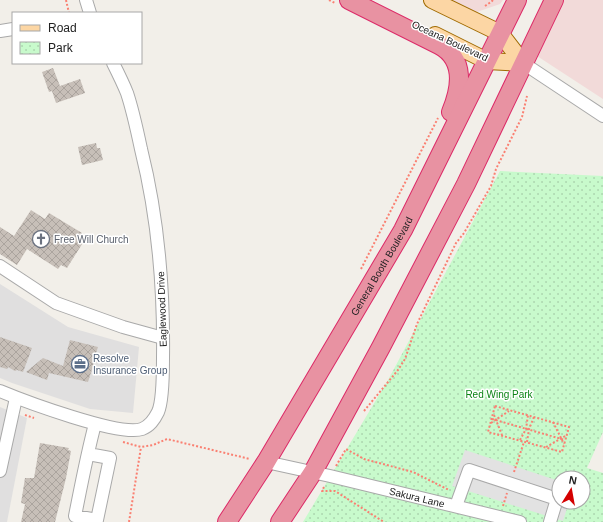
<svg xmlns="http://www.w3.org/2000/svg" width="603" height="522" viewBox="0 0 603 522" font-family="Arial,sans-serif">
<defs>
<pattern id="park-dots" width="8" height="8" patternUnits="userSpaceOnUse"><rect width="8" height="8" fill="#c8facc"/><path d="M2 2h.1M6 6h.1" fill="none" stroke="#acd6af" stroke-width="1.8" stroke-linecap="round"/></pattern>
<pattern id="building-cross-hatch" width="8" height="8" patternUnits="userSpaceOnUse"><rect width="8" height="8" fill="#c7bfb8"/><path d="M0 0l8 8M0 8l8-8" fill="none" stroke="#aba49e"/></pattern>
</defs>
<rect width="100%" height="100%" fill="#f2efe9"/>
<g fill="#e0dfdf">
<polygon points="0,284 68,327 139,347 133,413 90,409 12,383 0,378"/>
<polygon points="0,407 27,418 7,522 0,522"/>
</g>
<g fill="#f2dad9">
<polygon points="448,0 503,0 500,4 474,13"/>
<polygon points="560,0 603,0 603,99 534,54"/>
</g>
<path fill="url(#park-dots)" fill-rule="evenodd" d="M500,171L603,176V432L587,468L603,473V522H303L388,380ZM559,478H583V502H559Z"/>
<polygon fill="#e2e2e2" points="465,450 559,481 559,502 569,502 563,521 452,486"/>
<g fill="url(#building-cross-hatch)">
<polygon points="53,68 60,86 80,79 85,93 56,103 52,91 49,92 42,72"/>
<polygon points="96,143 97,148 100,148 103,160 82,165 78,147"/>
<polygon points="31,210 45,219 49,213 82,233 79,238 84,241 67,268 61,265 58,269 27,249 17,265 0,254 0,227 14,236"/>
<polygon points="0,337 32,348 23,372 17,370 15,371 8,367 7,369 0,367"/>
<polygon points="70,340 98,347 95,356 96,357 88,382 49,373 47,380 26,372 43,358 63,366"/>
<polygon points="40,443 69,448 68,450 71,451 66,478 55,522 21,522 25,504 21,503 25,478 34,478"/>
</g>
<g fill="none" stroke-linecap="round" stroke-linejoin="round">
<g stroke="#a9a9a9" stroke-width="14">
<g id="minor">
<polyline points="86,0 90,13"/>
<polyline points="0,31 13,29"/>
<polyline points="523,63 603,116"/>
<polyline points="0,266 56,303 123,327 163,338"/>
<path d="M0,391C24,401 120,437 142,429C150,426 154,420 158,412C163,401 163,371 163,358C164,288 158,217 141,149C137,130 133,111 127,93C123,83 118,73 113,63"/>
<path d="M88,454L110,458L97,520L75,516C81,486 87,454 95,424"/>
<path id="s1" d="M266,462L330,476L520,522"/>
<polyline points="0,471 16,398"/>
<polyline points="456,506 469,470 557,499 550,522"/>
</g>
</g>
<g stroke="#a06b00" stroke-width="18">
<g id="major">
<polyline points="432,0 500,33 523,63"/>
<polyline points="435,35 487,61 523,63"/>
</g>
</g>
<g stroke="#dc2a67" stroke-width="20">
<g id="highway">
<path d="M349,0L439,45C466,59 461,88 451,112"/>
<path id="s2" d="M227,522L266,462L403,230L517,0"/>
<polyline points="280,522 313,472 381,347 466,184 554,0"/>
</g>
</g>
<g stroke="#fa8072" stroke-width="2" stroke-dasharray="2 2" stroke-linecap="butt">
<polyline points="66,0 69,13"/>
<polyline points="329,0 335,3"/>
<polyline points="485,6 491,2 493,0"/>
<polyline points="361,269 438,118"/>
<polygon points="495,406 569,427 562,452 488,432"/>
<polyline points="364,411 398,370 405,359 417,324 456,243 464,233 491,186 496,169 522,117 527,96"/>
<polyline points="25,415 34,418"/>
<polyline points="494,415 502,435"/>
<polyline points="492,419 565,440"/>
<polyline points="553,422 564,444"/>
<polyline points="491,423 509,411"/>
<polyline points="520,440 526,429 528,415"/>
<polyline points="123,442 141,447 153,445 167,439 250,459"/>
<polyline points="527,442 529,429 534,417"/>
<polyline points="546,447 567,435"/>
<polyline points="336,466 346,449 364,459 413,472 449,490"/>
<polyline points="514,472 524,442"/>
<polyline points="324,487 322,491 335,491 384,522"/>
<polyline points="503,506 507,493"/>
<polyline points="129,522 141,447"/>
</g>
<use href="#minor" stroke="#fff" stroke-width="12"/>
<use href="#major" stroke="#fcd6a4" stroke-width="16"/>
<use href="#highway" stroke="#e892a2" stroke-width="18"/>
</g>
<defs>
<g id="church-ring" transform="scale(0.9)"><circle r="9.5" fill="#fff" stroke="#6b7280" stroke-width="1.5"/><path d="M-1.2-6h2.4v3.5h3.3v2.4h-3.3V6h-2.4V-.1h-3.3v-2.4h3.3Z" fill="#6b7280"/></g>
<g id="office-ring" transform="scale(0.9)"><circle r="9.5" fill="#fff" stroke="#5c6f8a" stroke-width="1.5"/><path d="M-6-3h4V-5.5h4V-3h4V5H-6ZM-1-4.5V-3h2v-1.5ZM-6 0V1H6V0Z" fill="#5c6f8a"/></g>
</defs>
<g fill-rule="evenodd">
<use href="#church-ring" x="41" y="239"/>
<use href="#office-ring" x="80" y="364"/>
</g>
<g text-anchor="middle" dominant-baseline="central" stroke-width="3" stroke-linejoin="round" paint-order="stroke">
<g font-size="10" fill="#222" stroke="#fff">
<text transform="translate(450 41) rotate(25)">Oceana Boulevard</text>
<text stroke="none"><textPath href="#s2" startOffset="299">General Booth Boulevard</textPath></text>
<text transform="translate(162 309) rotate(-92)">Eaglewood Drive</text>
<text stroke="none"><textPath href="#s1" startOffset="155">Sakura Lane</textPath></text>
</g>
<g font-size="10" fill="#5b616d" stroke="#fff" text-anchor="start">
<text x="54" y="239">Free Will Church</text>
</g>
<g font-size="10" fill="#4e5e75" stroke="#fff" text-anchor="start">
<text x="93" y="358">Resolve<tspan x="93" dy="12">Insurance Group</tspan></text>
</g>
<g font-size="10" fill="#0c8416" stroke="#fff">
<text x="499" y="394">Red Wing Park</text>
</g>
</g>
<rect x="12" y="12" width="130" height="52" fill="#ffffff" stroke="#a7a7a7"/>
<rect x="20" y="25" width="20" height="6" fill="#fcd6a4" stroke="#a7a7a7"/>
<text x="48" y="32" font-size="12" fill="#222222">Road</text>
<rect x="20" y="42" width="20" height="12" fill="url(#park-dots)" stroke="#a7a7a7"/>
<text x="48" y="52" font-size="12" fill="#222222">Park</text>
<g transform="translate(571 490) rotate(11)"><circle r="19" fill="#ffffff" stroke="#a7a7a7"/>
<path d="M0-3L7 15L0 10L-7 15Z" fill="#d40000"/>
<text y="-6" font-size="11" font-weight="bold" text-anchor="middle" fill="#222222">N</text>
</g>
</svg>
